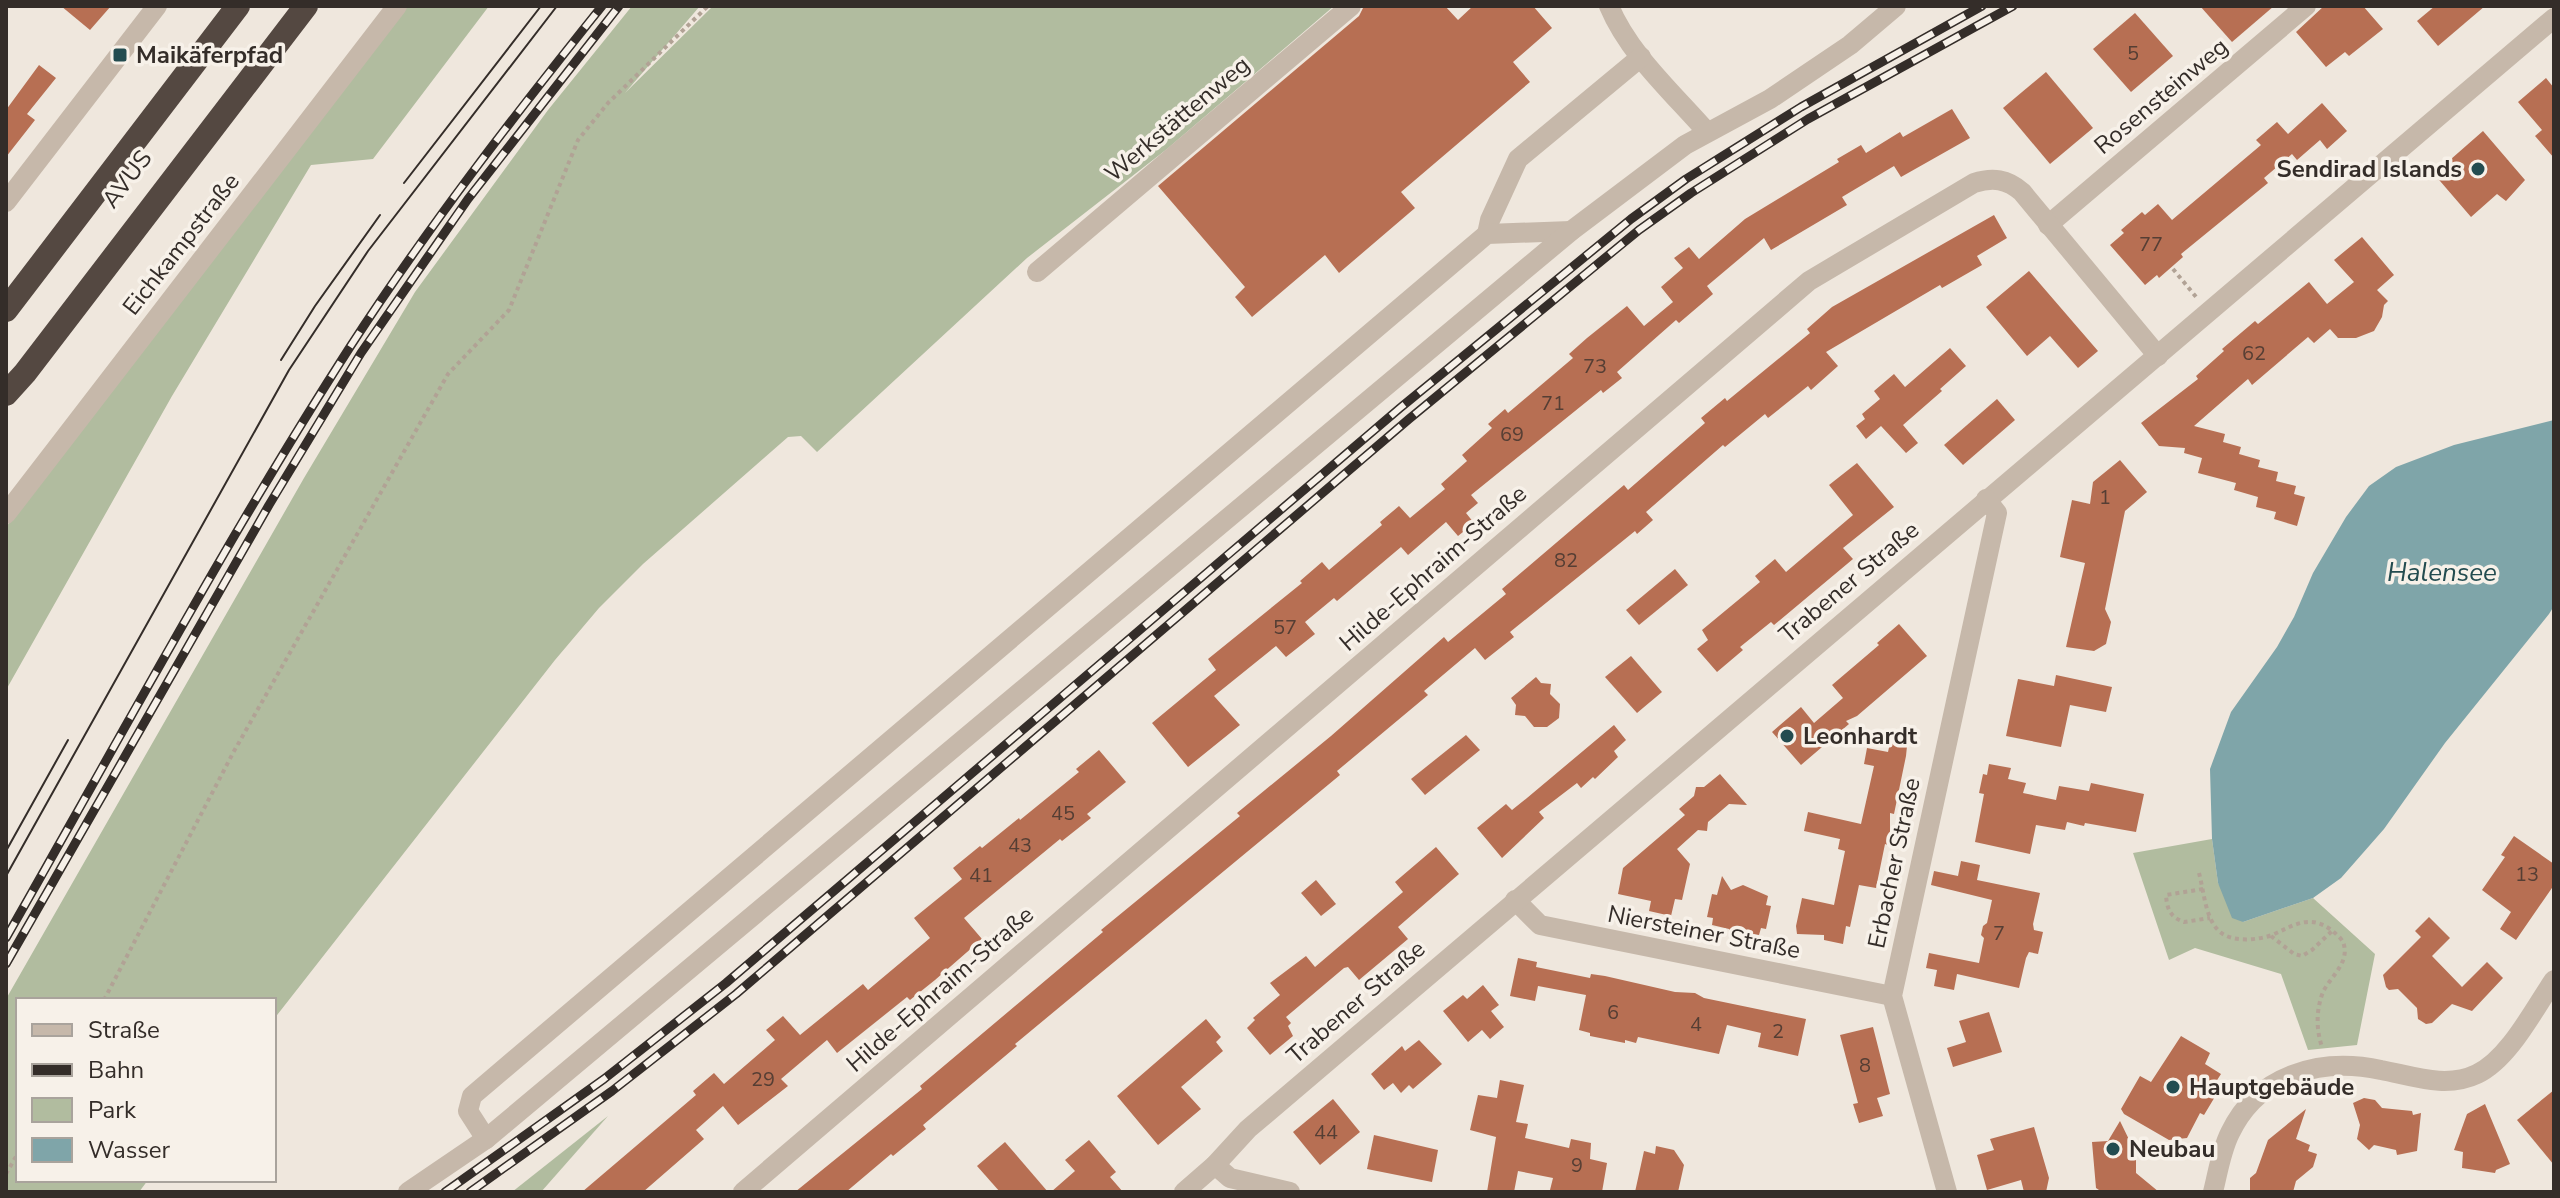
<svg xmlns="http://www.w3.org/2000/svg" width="2560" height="1198" viewBox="0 0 2560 1198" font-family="'Nunito Sans',sans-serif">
<rect width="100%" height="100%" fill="#efe7dd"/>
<g fill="#b1bc9f">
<polygon points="407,6 489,6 373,159 311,165 172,396 6,690 6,527"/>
<polygon points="632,6 700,6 625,93 713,6 1334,6 1167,149 1027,258 817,452 801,436 788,437 643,564 599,608 555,660 274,1019 274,1000 18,1000 18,1180 148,1180 139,1192 6,1192 6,999 304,478 415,292 548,110"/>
<polygon points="2212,839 2218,883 2243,922 2313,898 2375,954 2357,1045 2308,1050 2281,974 2195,948 2169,960 2133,853"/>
<polygon points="608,1116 541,1192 512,1192"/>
</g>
<polygon fill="#7fa5a9" points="2554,420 2554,606 2549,614 2445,743 2384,829 2341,878 2313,898 2243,922 2232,918 2218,883 2212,839 2210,769 2231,712 2277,647 2294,617 2313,573 2346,517 2369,486 2396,467 2454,445"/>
<g fill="#b76f53">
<polygon points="61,6 111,6 90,30"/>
<polygon points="1364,6 1445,6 1458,20 1473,6 1533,6 1552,28 1513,62 1530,82 1401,192 1415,208 1339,273 1325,255 1252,317 1235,297 1245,287 1158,186 1359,16"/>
<polygon points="2200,6 2274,6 2232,42"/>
<polygon points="2324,6 2363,6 2383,29 2349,56 2345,52 2326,67 2296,32"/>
<polygon points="2435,6 2485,6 2438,46 2417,21"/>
<polygon points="2135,13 2173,56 2131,92 2093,49"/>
<polygon points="39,65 56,78 27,114 35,120 6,157 6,110"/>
<polygon points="2046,72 2093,128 2050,164 2003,108"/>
<polygon points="2546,78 2554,88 2554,158 2535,136 2542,130 2518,102"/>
<polygon points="2322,103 2347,131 2327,149 2320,140 2297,160 2292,154 2264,178 2268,183 2181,254 2183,257 2159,278 2157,275 2145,285 2110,245 2124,233 2121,230 2142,212 2145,215 2158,204 2172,220 2261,145 2256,140 2277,122 2288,134"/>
<polygon points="1952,109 1970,138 1901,177 1894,166 1842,197 1847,205 1771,250 1764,238 1707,286 1713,294 1679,323 1676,320 1617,372 1622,378 1603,393 1601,390 1471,495 1478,503 1466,513 1474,523 1458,536 1446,522 1408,555 1401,547 1337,601 1334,598 1305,622 1315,634 1286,657 1276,646 1214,696 1240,725 1188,767 1152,723 1216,670 1208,659 1302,583 1300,581 1322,562 1329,570 1382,525 1380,522 1399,506 1410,518 1445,489 1441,484 1467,461 1462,455 1492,428 1488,424 1505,409 1508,413 1573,358 1569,354 1587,338 1627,306 1644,326 1673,302 1661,287 1683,268 1674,258 1689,247 1699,259 1745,219 1839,162 1837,159 1861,145 1866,153 1900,132 1903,137"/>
<polygon points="2483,131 2525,180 2506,201 2497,194 2471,217 2434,174"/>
<polygon points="1994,215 2007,238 1977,256 1982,265 1942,288 1940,285 1826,352 1838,366 1811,390 1808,386 1768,418 1765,414 1725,447 1723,445 1646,512 1653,520 1637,534 1635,531 1510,632 1514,637 1485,660 1475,648 1424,691 1428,695 1337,771 1340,775 1015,1044 1017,1046 923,1125 926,1129 893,1156 891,1154 846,1192 795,1192 922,1089 920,1086 1103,932 1101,930 1240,816 1237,813 1331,736 1444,637 1448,642 1506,594 1502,589 1624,485 1628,490 1705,423 1701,418 1725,398 1727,401 1810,333 1807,329 1832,307"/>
<polygon points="2362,237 2394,275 2377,290 2388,301 2384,305 2382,317 2374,331 2356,338 2338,338 2330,329 2314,343 2308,337 2252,385 2248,379 2194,426 2225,434 2223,442 2241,447 2239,454 2260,460 2258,467 2278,472 2276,481 2296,486 2294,494 2305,497 2297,526 2274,519 2276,512 2256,507 2258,497 2234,490 2236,483 2198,473 2202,458 2184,453 2185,448 2159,446 2141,423 2198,379 2196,376 2224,351 2222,349 2255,321 2258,324 2309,282 2327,304 2354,282 2334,260"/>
<polygon points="2029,271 2098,351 2078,368 2050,336 2027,356 1986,307"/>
<polygon points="1950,348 1966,366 1940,389 1942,391 1903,425 1918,443 1906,453 1881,426 1866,439 1856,426 1865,419 1862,414 1880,399 1874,391 1894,374 1905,387"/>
<polygon points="1997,399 2015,420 1963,465 1944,445"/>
<polygon points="2120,460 2147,492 2125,511 2105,609 2111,622 2106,644 2094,651 2066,647 2085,563 2060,557 2072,500 2090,504 2093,482"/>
<polygon points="1857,463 1894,507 1843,548 1853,559 1774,625 1771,622 1740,647 1743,650 1717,672 1697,649 1708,640 1702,630 1760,582 1755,576 1775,559 1786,572 1853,515 1829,485"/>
<polygon points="1675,569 1688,585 1639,625 1626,610"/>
<polygon points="1899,624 1927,656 1857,716 1846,721 1849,724 1801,765 1772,732 1801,707 1814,723 1843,698 1832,685 1879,645 1877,643"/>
<polygon points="1631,656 1662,692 1637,713 1605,677"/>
<polygon points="2056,675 2112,687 2106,712 2070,705 2061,747 2006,736 2018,679 2054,686"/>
<polygon points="1536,677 1541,683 1551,684 1550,694 1560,704 1559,718 1547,727 1534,727 1525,716 1515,715 1516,705 1511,698"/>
<polygon points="1614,725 1626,740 1614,751 1618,757 1595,779 1593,777 1581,788 1577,783 1539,812 1544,818 1502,858 1477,828 1506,804 1512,810 1527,798"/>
<polygon points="1466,735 1480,750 1425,795 1411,779"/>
<polygon points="1890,743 1907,746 1906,756 1894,814 1890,813 1890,835 1888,835 1888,845 1885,844 1876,888 1859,885 1850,927 1846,926 1843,944 1824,940 1824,935 1797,934 1796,926 1802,898 1834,905 1845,851 1838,849 1840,839 1804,831 1808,812 1861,824 1874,766 1864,764 1867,748 1888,752"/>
<polygon points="1099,750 1126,782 1087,814 1091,818 1062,841 1060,839 964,918 982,939 935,980 910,1000 907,997 837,1053 827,1040 781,1079 788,1086 738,1125 723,1106 696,1130 704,1139 643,1192 582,1192 696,1095 693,1091 714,1073 724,1084 775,1040 766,1030 783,1016 800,1035 863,984 868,990 930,938 914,918 962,879 953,868 980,846 982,848 1019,818 1020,820 1079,772 1076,769"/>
<polygon points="1989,764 2011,768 2008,779 2026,783 2023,793 2056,800 2059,786 2089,791 2091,783 2144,794 2136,832 2085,823 2084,826 2067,822 2065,830 2036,825 2030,854 1975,842 1984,794 1979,793 1983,774 1987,775"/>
<polygon points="1720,774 1747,805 1729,804 1708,822 1707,831 1698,830 1677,849 1690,864 1682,900 1675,899 1671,916 1649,911 1651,901 1618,894 1623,868 1685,815 1679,809 1694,796 1696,787 1704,787"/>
<polygon points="2514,836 2554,864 2554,885 2516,940 2500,929 2511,912 2482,890 2505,857 2501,855"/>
<polygon points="1436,847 1459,874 1398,927 1408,939 1359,980 1348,967 1344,968 1286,1017 1291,1023 1288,1026 1293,1036 1270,1055 1247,1028 1255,1020 1253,1018 1280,995 1270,983 1306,956 1315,967 1403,892 1395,882"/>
<polygon points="1961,861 1980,865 1977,880 2040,893 2033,924 2034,930 2043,932 2038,954 2029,952 2026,958 2019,988 1957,974 1954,990 1934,986 1937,970 1926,968 1929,953 1979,963 1984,938 1981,935 1983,926 1987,923 1992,900 1931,885 1934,871 1958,876"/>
<polygon points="1722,876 1731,890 1743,885 1768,896 1766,905 1771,906 1766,929 1761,928 1759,935 1740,932 1733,934 1729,929 1712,925 1713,918 1707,917 1712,894 1717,895"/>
<polygon points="1316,880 1336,904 1321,916 1301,893"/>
<polygon points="2429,917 2450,938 2432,956 2462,987 2487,962 2503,978 2472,1011 2452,1004 2432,1023 2426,1024 2418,1019 2417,1008 2398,989 2389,990 2386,987 2383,975 2421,937 2415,931"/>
<polygon points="1518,958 1537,962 1536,967 1590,978 1591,974 1605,976 1675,992 1695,993 1704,998 1806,1019 1798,1056 1758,1047 1761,1033 1727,1025 1719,1054 1638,1037 1636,1043 1625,1040 1625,1043 1590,1036 1590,1033 1579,1030 1586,995 1538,986 1535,1001 1510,996"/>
<polygon points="1483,985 1499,1005 1491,1011 1504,1027 1490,1039 1482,1030 1468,1042 1443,1011 1463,995 1467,999"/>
<polygon points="1989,1012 2002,1052 1953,1067 1947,1048 1966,1042 1959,1021"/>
<polygon points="1206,1019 1221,1037 1216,1042 1223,1051 1181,1087 1201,1109 1158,1145 1117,1096"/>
<polygon points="1873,1027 1890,1094 1877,1098 1883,1116 1859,1123 1853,1104 1858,1103 1840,1035"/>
<polygon points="2181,1036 2210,1053 2205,1064 2221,1074 2210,1091 2216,1095 2204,1115 2200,1113 2187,1138 2169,1140 2124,1114 2121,1109 2140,1076 2151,1082"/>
<polygon points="1419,1040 1442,1064 1413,1089 1409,1085 1401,1093 1393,1083 1384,1090 1371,1074 1402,1046 1405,1051"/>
<polygon points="1500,1080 1524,1085 1516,1122 1528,1124 1525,1138 1569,1148 1571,1139 1591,1143 1590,1159 1607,1163 1602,1192 1550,1190 1553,1178 1518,1171 1514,1192 1487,1192 1496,1137 1470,1130 1478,1095 1497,1098"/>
<polygon points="2554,1090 2554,1165 2517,1120"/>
<polygon points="2364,1098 2375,1100 2382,1108 2412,1111 2413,1115 2421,1113 2417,1151 2397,1155 2396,1150 2374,1145 2369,1150 2357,1139 2360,1125 2353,1103"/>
<polygon points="1333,1099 1360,1132 1320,1165 1293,1132"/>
<polygon points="2485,1104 2510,1164 2496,1170 2495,1173 2462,1168 2463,1152 2454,1150 2467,1114"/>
<polygon points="2306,1109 2296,1139 2310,1145 2308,1151 2317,1154 2313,1167 2296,1181 2293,1192 2250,1192 2250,1178 2256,1173 2268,1140"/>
<polygon points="2120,1121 2136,1154 2136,1173 2159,1192 2102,1192 2096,1188 2092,1142 2108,1141"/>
<polygon points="2034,1127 2049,1178 2046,1192 2024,1192 2021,1180 1987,1190 1977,1155 1994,1150 1990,1139"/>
<polygon points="1374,1135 1438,1150 1432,1182 1367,1169"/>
<polygon points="1089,1140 1116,1172 1110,1177 1123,1192 1051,1192 1075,1171 1065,1160"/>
<polygon points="1005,1142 1048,1192 1000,1192 977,1166"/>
<polygon points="1656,1146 1674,1150 1684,1165 1678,1192 1635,1192 1644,1151 1655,1154"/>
</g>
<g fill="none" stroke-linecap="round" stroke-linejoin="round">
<g stroke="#b1a295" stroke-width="4" stroke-dasharray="4 4" stroke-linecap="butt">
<polyline points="2173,269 2197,298"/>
<path d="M2199,873C2204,891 2205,918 2219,931C2231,943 2259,940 2272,935C2293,926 2308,914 2330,929C2334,932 2341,938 2343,942C2351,962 2330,977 2323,992C2316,1010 2316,1029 2322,1047"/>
<path d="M2203,889L2166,895C2167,909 2170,917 2184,922L2210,918"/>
<polyline points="2271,936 2294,954 2302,956 2312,950 2332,931"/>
<polyline points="104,1000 233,753 448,374 509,310 578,140 608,103 708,6"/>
<polyline points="6,1174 18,1153"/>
</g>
<g stroke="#c6b8aa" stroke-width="20">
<path d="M1609,6C1629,54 1673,93 1707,132"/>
<polyline points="6,202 157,6"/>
<polyline points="2048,225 2306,6"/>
<polyline points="1487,234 1490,220 1518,159 1641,57"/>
<polyline points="1037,272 1351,6"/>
<polyline points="6,514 397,6"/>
<polyline points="1515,900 1540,925 1892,996"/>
<polyline points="486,1139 468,1111 472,1096 1487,234 1571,231"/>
<polyline points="1215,1165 1230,1178 1290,1192"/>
<polyline points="408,1192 486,1139 1571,231 1685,145 1770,99 1850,45 1896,6"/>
<path d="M743,1192L1809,281L1974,183C1993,177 2007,179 2022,192L2158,356"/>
<polyline points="1184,1192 1215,1165 1248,1129 2554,18"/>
<polyline points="1947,1192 1892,996 1997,513 1986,499"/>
<path d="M2213,1192C2218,1172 2221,1151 2230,1133C2258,1074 2321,1057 2381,1070C2413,1076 2446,1089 2477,1074C2509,1059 2534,1009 2554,980"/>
</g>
<g stroke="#544841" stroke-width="24">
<polyline points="6,310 238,6"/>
<polyline points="6,394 25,373 306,6"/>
</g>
<g stroke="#342d29" stroke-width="2">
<polyline points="404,183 541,6"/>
<polyline points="281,360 315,306 380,215"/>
<polyline points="6,851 68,740"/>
<polyline points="6,876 289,370 368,251 557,6"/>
</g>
<g stroke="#342d29" stroke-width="9">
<g id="rail">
<path d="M6,938C119,740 227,538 350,347C427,228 514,116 602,6"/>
<polyline points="6,964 269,505 361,353 468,199 619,6"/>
<polyline points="445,1192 604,1079 726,983 1400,408 1631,219 1686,179 1801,107 1982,6"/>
<polyline points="470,1192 612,1091 736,994 1409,419 1639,230 1691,193 1808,119 2013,6"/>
</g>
</g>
<use href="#rail" stroke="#f7f1e9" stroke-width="6" stroke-dasharray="18" stroke-linecap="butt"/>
</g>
<g fill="#234c50" stroke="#f7f1e9" stroke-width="3">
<rect x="112" y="47" width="16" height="16" rx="4"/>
<circle cx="2478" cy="169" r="8"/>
<circle cx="1787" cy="736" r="8"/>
<circle cx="2173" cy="1087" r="8"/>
<circle cx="2113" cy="1149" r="8"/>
</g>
<g text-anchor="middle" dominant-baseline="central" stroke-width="7" stroke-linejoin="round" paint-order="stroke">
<g font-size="20" fill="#553e34">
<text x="2133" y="53">5</text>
<text x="2151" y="244">77</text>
<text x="2254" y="353">62</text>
<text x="1595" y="366">73</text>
<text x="1553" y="403">71</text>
<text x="1512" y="434">69</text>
<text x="2105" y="497">1</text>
<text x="1566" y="560">82</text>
<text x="1285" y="627">57</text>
<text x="1063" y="813">45</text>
<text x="1020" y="845">43</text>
<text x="2527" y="874">13</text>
<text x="981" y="875">41</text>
<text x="1999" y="933">7</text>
<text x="1613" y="1012">6</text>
<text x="1696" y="1024">4</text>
<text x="1778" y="1031">2</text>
<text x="1865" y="1065">8</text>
<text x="763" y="1079">29</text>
<text x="1326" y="1132">44</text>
<text x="1577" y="1165">9</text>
</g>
<g font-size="24" font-weight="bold" fill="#342d29" stroke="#f7f1e9" text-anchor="start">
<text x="136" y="55">Maikäferpfad</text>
<text x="2462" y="169" text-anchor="end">Sendirad Islands</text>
<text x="1803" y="736">Leonhardt</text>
<text x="2189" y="1087">Hauptgebäude</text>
<text x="2129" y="1149">Neubau</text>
</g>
<g font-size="24" fill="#342d29" stroke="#f7f1e9">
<text transform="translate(2161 96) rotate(-40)">Rosensteinweg</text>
<text transform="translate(1177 119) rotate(-40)">Werkstättenweg</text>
<text transform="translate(127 179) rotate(-53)">AVUS</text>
<text transform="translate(181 244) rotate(-52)">Eichkampstraße</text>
<text transform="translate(1433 568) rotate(-41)">Hilde-Ephraim-Straße</text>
<text transform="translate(1849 582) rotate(-40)">Trabener Straße</text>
<text transform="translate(1894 863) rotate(-78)">Erbacher Straße</text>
<text transform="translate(1704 932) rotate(11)">Niersteiner Straße</text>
<text transform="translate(940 989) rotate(-41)">Hilde-Ephraim-Straße</text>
<text transform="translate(1356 1002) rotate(-41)">Trabener Straße</text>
</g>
<g font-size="26" font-style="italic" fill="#234c50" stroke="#f7f1e9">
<text x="2442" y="572">Halensee</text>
</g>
</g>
<rect width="2560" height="1198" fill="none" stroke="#342d29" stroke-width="16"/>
<rect x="16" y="998" width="260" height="184" fill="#f7f1e9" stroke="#a9a39c" stroke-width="2"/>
<rect x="32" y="1024" width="40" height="12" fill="#c6b8aa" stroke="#a9a39c" stroke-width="2"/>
<text x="88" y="1038" font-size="24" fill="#342d29">Straße</text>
<rect x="32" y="1064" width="40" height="12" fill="#342d29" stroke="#a9a39c" stroke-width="2"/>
<text x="88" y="1078" font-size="24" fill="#342d29">Bahn</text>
<rect x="32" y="1098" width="40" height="24" fill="#b1bc9f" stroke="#a9a39c" stroke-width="2"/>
<text x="88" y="1118" font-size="24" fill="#342d29">Park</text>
<rect x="32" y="1138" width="40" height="24" fill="#7fa5a9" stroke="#a9a39c" stroke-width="2"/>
<text x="88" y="1158" font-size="24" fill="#342d29">Wasser</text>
</svg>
